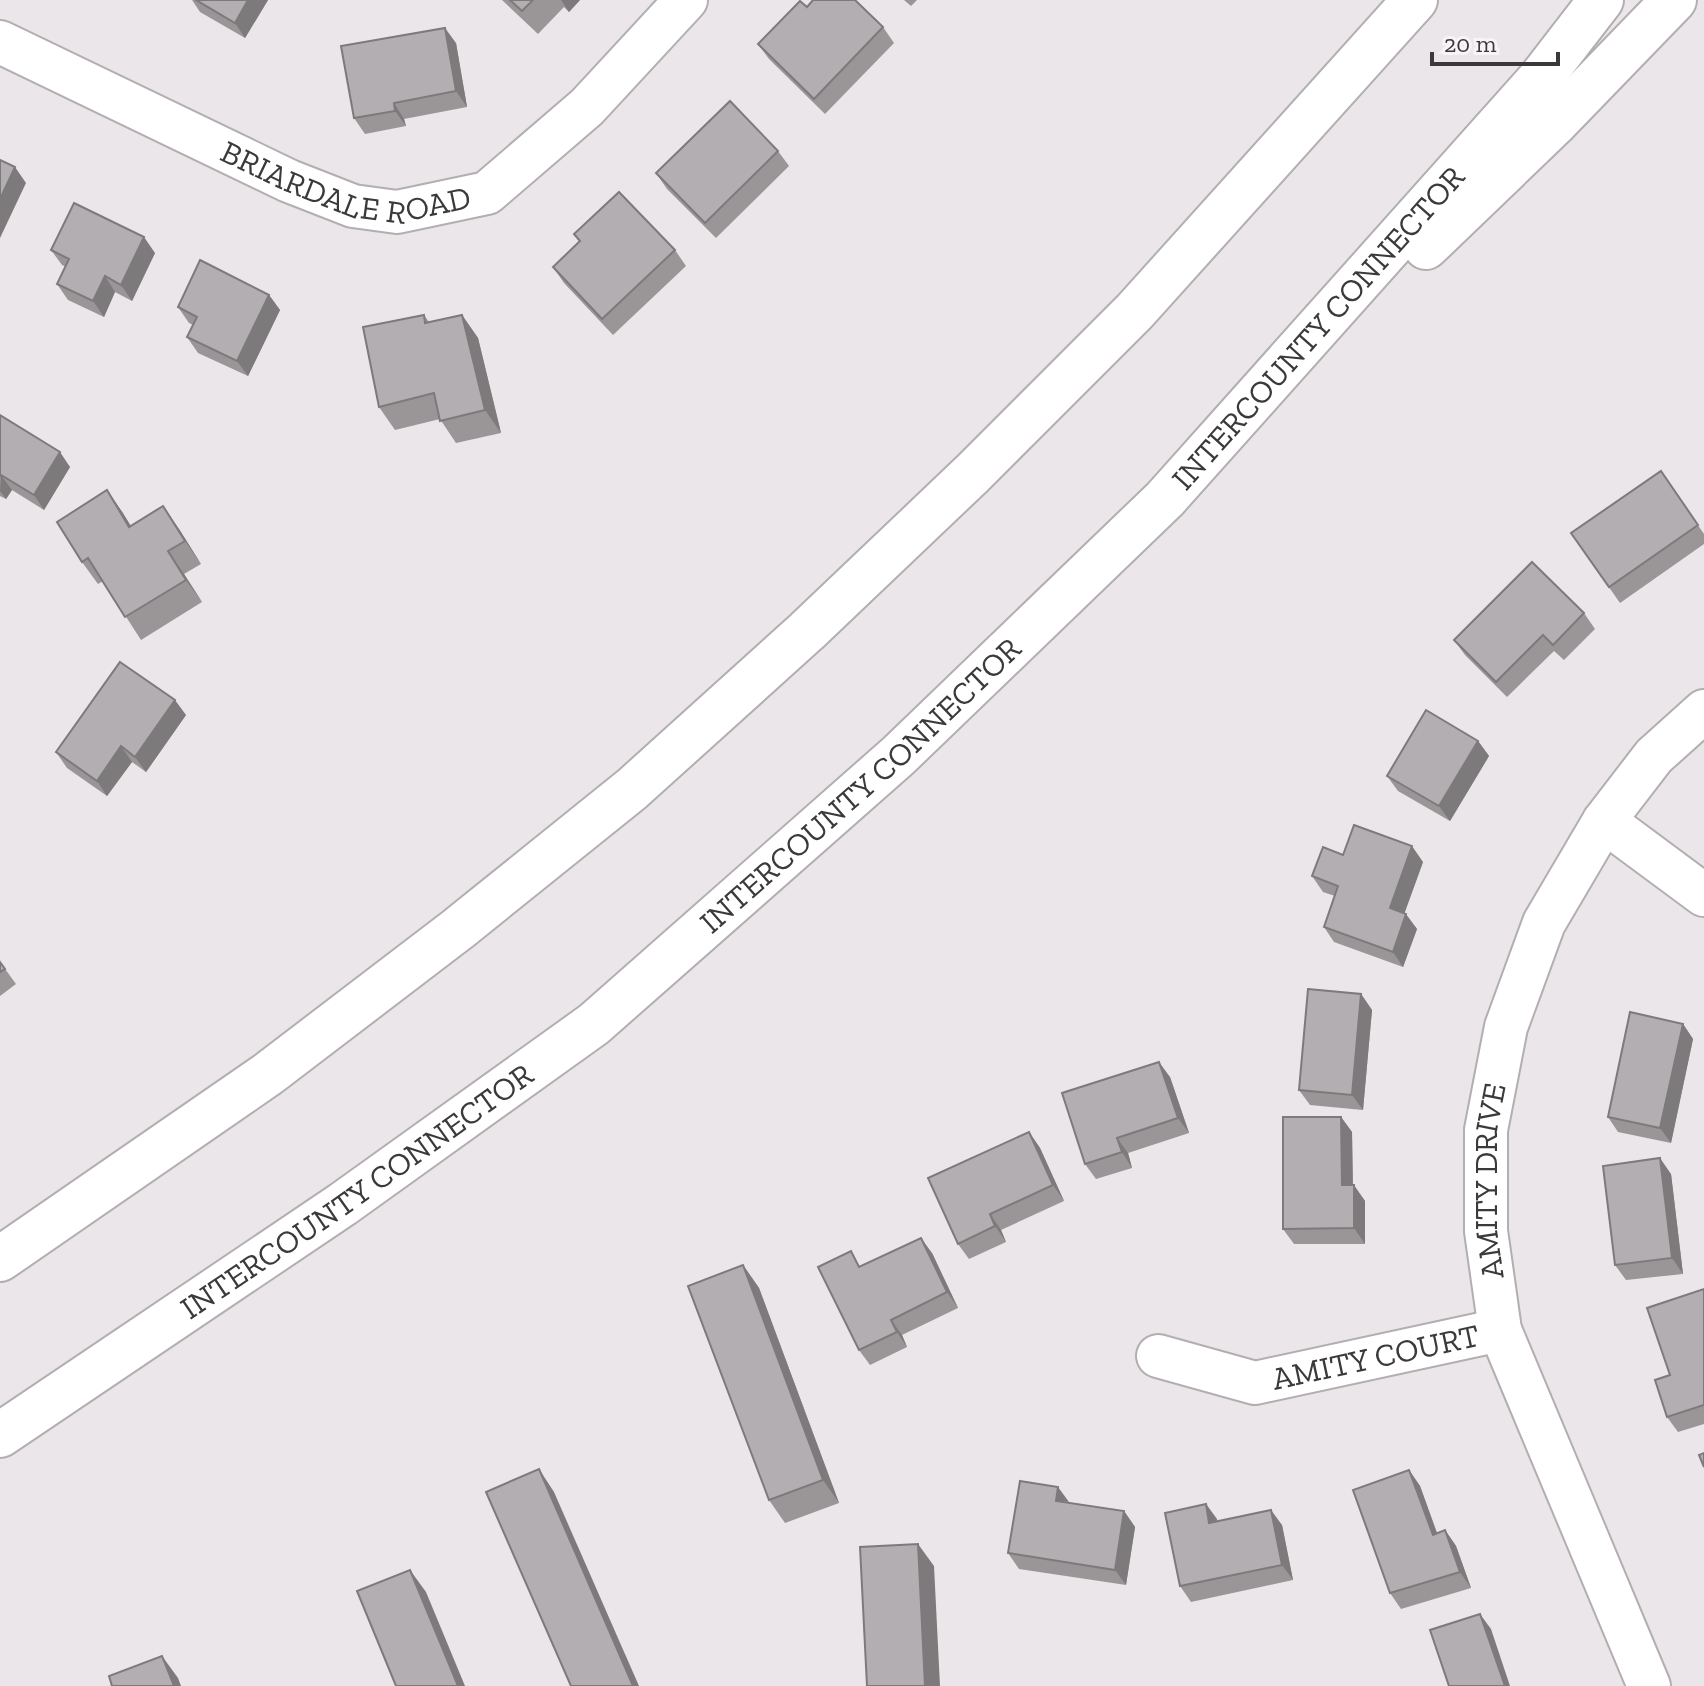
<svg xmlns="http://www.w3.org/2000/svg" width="1704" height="1686" viewBox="0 0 1704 1686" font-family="'Zilla Slab',serif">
<rect width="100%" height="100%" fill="#ebe6e9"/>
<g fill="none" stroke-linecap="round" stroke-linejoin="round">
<g stroke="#b3aeb0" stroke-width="46">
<g id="street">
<path id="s1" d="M0,42L289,181L353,206L397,212L487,193L587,107L686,0"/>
<polyline points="1604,821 1704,895"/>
<path id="s2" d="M1158,1356L1255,1383L1500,1330"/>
<path id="s3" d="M1649,1686L1500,1330L1486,1231V1130L1506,1027L1544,923L1604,821L1654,756L1704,711"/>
</g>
</g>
<g stroke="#b3aeb0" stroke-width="48">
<g id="highway">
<polyline points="1426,247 1554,124 1674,0"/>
<polyline points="0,1259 268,1074 458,929 632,789 807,631 972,474 1135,311 1415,0"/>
<path id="s4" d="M0,1435L343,1204L594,1024L898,756L1165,499L1540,79L1601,0"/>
</g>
</g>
<use href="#street" stroke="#fff" stroke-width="42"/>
<use href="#highway" stroke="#fff" stroke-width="44"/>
</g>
<g fill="#9a9698">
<polygon points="192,0 268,0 245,38 200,12"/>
<polygon points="502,0 580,0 569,12 564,7 538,34"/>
<polygon points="904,0 917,0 911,6"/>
<polygon points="807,7 883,27 894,43 825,114 769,59 758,44"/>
<polygon points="456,43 467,107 404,119 406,126 365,134 354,118"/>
<polygon points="778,151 789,166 716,238 667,189 656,173"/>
<polygon points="574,234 675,250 686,266 613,335 564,283 553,267 580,242"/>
<polygon points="51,250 155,253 132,301 115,292 104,317 68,300 57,284 66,267 62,265"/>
<polygon points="269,295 280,310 248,376 198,353 187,337 193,325 189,323 178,307"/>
<polygon points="424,315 429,322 462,315 478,338 501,433 456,443 440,419 395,430 379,407"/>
<polygon points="0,415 70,467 44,510 12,490 6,499 0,496"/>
<polygon points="1661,471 1704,534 1704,544 1620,603 1571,533"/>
<polygon points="107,490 131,526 179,529 201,564 184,574 202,602 141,640 103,581 98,584 82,562"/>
<polygon points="1584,613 1595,629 1564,660 1554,651 1507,697 1465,655 1454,640"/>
<polygon points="186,715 146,772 132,762 107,796 67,768 56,752"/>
<polygon points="1478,741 1489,756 1450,821 1398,791 1387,776"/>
<polygon points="1343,855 1423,862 1404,913 1417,929 1403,967 1334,942 1324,927 1335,896 1323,892 1312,876"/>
<polygon points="0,962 16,984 0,996"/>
<polygon points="1361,994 1372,1010 1363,1110 1310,1105 1299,1090"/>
<polygon points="1683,1024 1693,1039 1671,1143 1618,1132 1608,1117"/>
<polygon points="1170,1077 1189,1133 1128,1153 1132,1168 1096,1179 1085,1164"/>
<polygon points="1341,1117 1352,1132 1353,1185 1365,1201 1365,1244 1294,1244 1283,1229"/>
<polygon points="1029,1132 1040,1148 1064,1201 1001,1230 1006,1242 969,1259 958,1244"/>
<polygon points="1671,1174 1683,1274 1626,1280 1615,1265"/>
<polygon points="932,1253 958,1308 902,1335 907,1347 870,1365 859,1350 861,1266"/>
<polygon points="743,1265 759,1288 839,1503 785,1523 769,1500"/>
<polygon points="1704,1289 1704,1424 1678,1432 1667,1417 1670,1375"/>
<polygon points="1409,1470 1420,1486 1437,1533 1445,1530 1456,1546 1471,1588 1401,1609 1390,1593"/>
<polygon points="1069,1503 1124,1511 1135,1527 1126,1585 1019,1569 1008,1553"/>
<polygon points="1206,1504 1217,1521 1282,1525 1293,1580 1191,1602 1180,1586"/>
</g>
<g fill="#7d7a7c">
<polygon points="248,0 268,0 245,38 235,23"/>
<polygon points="561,0 580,0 569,12"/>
<polygon points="445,28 456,43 467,107 456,91"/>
<polygon points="394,103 404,119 406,126 395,111"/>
<polygon points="15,167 26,183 0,238 0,199"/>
<polygon points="144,237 155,253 132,301 121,285"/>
<polygon points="105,276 115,292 104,317 93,301"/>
<polygon points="269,295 280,310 248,376 237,361"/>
<polygon points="462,315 478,338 501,433 485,410"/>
<polygon points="60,452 70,467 44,510 34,495"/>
<polygon points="1,475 12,490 6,499 0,491"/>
<polygon points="107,490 123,513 145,550 129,527"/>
<polygon points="163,506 179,529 201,564 185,541"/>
<polygon points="168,551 184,574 202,602 186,580"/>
<polygon points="175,700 186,715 146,772 135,757"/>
<polygon points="1478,741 1489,756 1450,821 1439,806"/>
<polygon points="121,746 132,762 107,796 97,781"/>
<polygon points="1412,846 1423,862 1401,923 1390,908"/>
<polygon points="1406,914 1417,929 1403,967 1393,952"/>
<polygon points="1361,994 1372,1010 1363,1110 1352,1095"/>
<polygon points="1683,1024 1693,1039 1671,1143 1660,1128"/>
<polygon points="1159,1062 1170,1077 1189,1133 1178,1118"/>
<polygon points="1341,1117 1352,1132 1353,1201 1342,1185"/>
<polygon points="1029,1132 1040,1148 1064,1201 1053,1185"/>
<polygon points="1117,1138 1128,1153 1132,1168 1122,1152"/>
<polygon points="1660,1158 1671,1174 1683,1274 1672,1258"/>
<polygon points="1354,1185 1365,1201 1365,1244 1354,1228"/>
<polygon points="990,1214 1001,1230 1006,1242 995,1226"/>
<polygon points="921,1238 932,1253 958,1308 947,1292"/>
<polygon points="743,1265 759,1288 839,1503 823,1480"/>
<polygon points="891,1320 902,1335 907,1347 897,1332"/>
<polygon points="539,1469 554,1492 639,1686 633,1686"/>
<polygon points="1409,1470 1420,1486 1443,1550 1433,1535"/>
<polygon points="1058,1487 1069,1502 1056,1501"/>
<polygon points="1206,1504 1217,1519 1220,1538 1209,1523"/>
<polygon points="1271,1510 1282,1525 1293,1580 1282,1565"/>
<polygon points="1124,1511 1135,1527 1126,1585 1115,1570"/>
<polygon points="1445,1530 1456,1546 1471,1588 1460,1572"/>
<polygon points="918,1544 934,1566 940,1686 925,1686"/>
<polygon points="410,1570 426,1592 465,1686 458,1686"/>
<polygon points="1480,1614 1491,1629 1510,1686 1505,1686"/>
<polygon points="162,1656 178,1678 181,1686 174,1686"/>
</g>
<g fill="#b3aeb1" stroke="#7d7a7c" stroke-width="2">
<polygon points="196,0 248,0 235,23"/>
<polygon points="510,0 533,0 522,11"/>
<polygon points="813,0 855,0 883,27 814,99 758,44 800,1 807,7"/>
<polygon points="445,28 456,91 394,103 395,111 354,118 341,46"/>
<polygon points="730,101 778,151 705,223 656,173"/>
<polygon points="0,160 15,167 0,199"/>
<polygon points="619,192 675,250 602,319 553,267 580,241 574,234"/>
<polygon points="74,203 144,237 121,285 105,276 93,301 57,284 69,259 51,250"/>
<polygon points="200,260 269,295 237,361 187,337 197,317 178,307"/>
<polygon points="424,315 425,323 462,315 485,410 440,421 434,393 379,407 363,327"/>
<polygon points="0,415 60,452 34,495 1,475 0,476"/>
<polygon points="1661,471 1698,525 1609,587 1571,533"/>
<polygon points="107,490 129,527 163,506 185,541 168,551 186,580 125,617 88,558 82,562 57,522"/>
<polygon points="1532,562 1584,613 1553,645 1543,635 1496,682 1454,640"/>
<polygon points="120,662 175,700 135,757 121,746 97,781 56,752"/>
<polygon points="1426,710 1478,741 1439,806 1387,776"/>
<polygon points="1354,825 1412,846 1390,908 1406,914 1393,952 1324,927 1338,886 1312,876 1323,847 1343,855"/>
<polygon points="0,962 5,969 0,972"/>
<polygon points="1308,989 1361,994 1352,1095 1299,1090"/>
<polygon points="1630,1012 1683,1024 1660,1128 1608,1117"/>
<polygon points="1159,1062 1178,1118 1117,1138 1122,1152 1085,1164 1062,1093"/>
<polygon points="1283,1117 1341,1117 1342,1185 1354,1185 1354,1228 1283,1229"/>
<polygon points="1029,1132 1053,1185 990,1214 995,1226 958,1244 928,1178"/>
<polygon points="1660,1158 1672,1258 1615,1265 1603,1166"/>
<polygon points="921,1238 947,1292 891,1320 897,1332 859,1350 818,1267 851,1251 859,1267"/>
<polygon points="743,1265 823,1480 769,1500 688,1286"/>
<polygon points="1704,1289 1704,1405 1667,1417 1655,1380 1670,1375 1647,1308"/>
<polygon points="1704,1453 1704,1467 1699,1455"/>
<polygon points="539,1469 633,1686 571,1686 486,1492"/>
<polygon points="1409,1470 1433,1535 1445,1530 1460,1572 1390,1593 1353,1490"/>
<polygon points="1020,1481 1058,1487 1056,1501 1124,1511 1115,1570 1008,1553"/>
<polygon points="1206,1504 1209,1523 1271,1510 1282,1565 1180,1586 1165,1513"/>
<polygon points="918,1544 925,1686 867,1686 860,1547"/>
<polygon points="410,1570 458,1686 396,1686 357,1591"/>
<polygon points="1480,1614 1505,1686 1449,1686 1430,1630"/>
<polygon points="162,1656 174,1686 112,1686 109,1676"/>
</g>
<g text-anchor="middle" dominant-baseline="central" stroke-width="6" stroke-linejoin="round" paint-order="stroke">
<g font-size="32" fill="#3c393b" stroke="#f8f3f6">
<text stroke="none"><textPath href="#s1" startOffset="378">BRIARDALE ROAD</textPath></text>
<text stroke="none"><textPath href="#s4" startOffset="1728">INTERCOUNTY CONNECTOR</textPath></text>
<text stroke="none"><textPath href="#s4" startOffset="1080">INTERCOUNTY CONNECTOR</textPath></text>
<text stroke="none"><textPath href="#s3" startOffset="536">AMITY DRIVE</textPath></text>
<text stroke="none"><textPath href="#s4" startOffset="432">INTERCOUNTY CONNECTOR</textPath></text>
<text stroke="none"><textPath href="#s2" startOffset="224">AMITY COURT</textPath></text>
</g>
</g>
<path d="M1432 52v12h126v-12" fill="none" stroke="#3c393b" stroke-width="4"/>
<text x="1444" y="52" font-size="24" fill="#3c393b" stroke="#f8f3f6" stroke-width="6" paint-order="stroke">20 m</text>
</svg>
